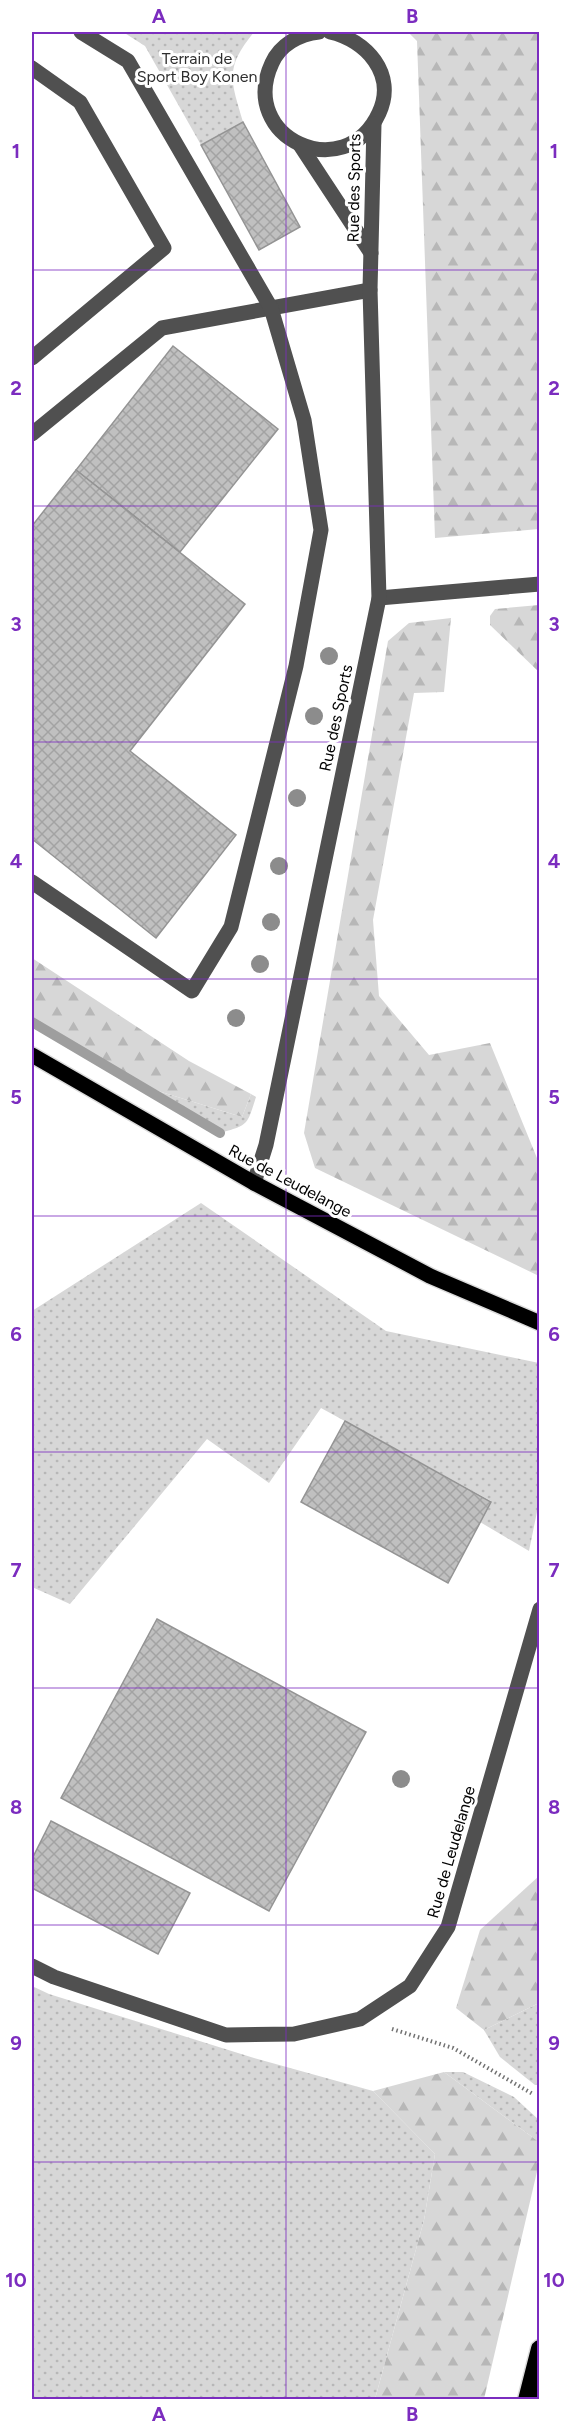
<svg xmlns="http://www.w3.org/2000/svg" width="571" height="2431" viewBox="0 0 571 2431" font-family="Figtree,sans-serif">
<defs>
<pattern id="grass-dots" width="8" height="8" patternUnits="userSpaceOnUse" patternTransform="scale(1.5)"><rect width="8" height="8" fill="#d7d7d7"/><path d="M2 2h.1M6 6h.1" fill="none" stroke="#b7b7b7" stroke-width="1.8" stroke-linecap="round"/></pattern>
<pattern id="forest-firs" width="22" height="20" patternUnits="userSpaceOnUse" patternTransform="scale(1.5)"><rect width="22" height="20" fill="#d7d7d7"/><path d="M5 1l3.5 6h-7zM16 11l3.5 6h-7z" fill="#b7b7b7"/></pattern>
<pattern id="building-cross-hatch" width="8" height="8" patternUnits="userSpaceOnUse" patternTransform="scale(1.5)"><rect width="8" height="8" fill="#c0c0c0"/><path d="M0 0l8 8M0 8l8-8" fill="none" stroke="#a3a3a3"/></pattern>
</defs>
<rect width="100%" height="100%" fill="#fff"/>
<g fill="url(#grass-dots)">
<path d="M123,32H254C224,69 231,80 243,122L201,145L145,46Z"/>
<path d="M32,1022L142,1086L242,1117L251,1094L256,1097C247,1125 249,1125 220,1133Z"/>
<polygon points="201,1203 386,1331 539,1363 539,1502 529,1551 480,1522 491,1501 321,1408 269,1483 207,1439 70,1604 32,1587 32,1311"/>
<polygon points="32,1986 49,1994 254,2058 373,2091 435,2154 424,2220 375,2399 32,2399"/>
<polygon points="539,2003 539,2084 535,2085 500,2057 484,2030"/>
<polygon points="444,2072 463,2072 514,2097 539,2120 539,2142"/>
</g>
<g fill="url(#forest-firs)">
<polygon points="408,32 539,32 539,529 435,538 417,41"/>
<polygon points="539,605 540,605 539,672 490,625 490,616 495,609"/>
<polygon points="451,618 444,692 414,693 373,920 379,996 429,1055 490,1043 539,1163 539,1276 315,1168 304,1133 388,641 409,623"/>
<polygon points="32,958 189,1061 251,1094 242,1117 142,1086 32,1022"/>
<polygon points="539,1876 539,2003 484,2030 456,2008 480,1930"/>
<polygon points="444,2072 539,2142 539,2163 484,2399 375,2399 424,2220 435,2154 373,2091"/>
</g>
<g fill="none" stroke-linecap="round" stroke-linejoin="round">
<polyline stroke="#9e9e9e" stroke-width="10" points="32,1022 220,1133"/>
</g>
<g fill="url(#building-cross-hatch)" stroke="#949494" stroke-width="1.5">
<polygon points="243,122 300,227 259,250 201,145"/>
<polygon points="173,346 278,429 180,552 76,470"/>
<polygon points="76,470 245,604 130,751 236,835 156,938 32,839 32,526"/>
<polygon points="345,1421 491,1502 448,1583 301,1502"/>
<polygon points="157,1619 366,1732 269,1911 61,1798"/>
<polygon points="51,1821 190,1893 158,1954 32,1888 32,1859"/>
</g>
<g fill="none" stroke-linecap="round" stroke-linejoin="round">
<g stroke="#dbdbdb" stroke-width="18">
<polyline id="major" points="32,1055 254,1183 430,1276 540,1323"/>
</g>
<g stroke="#dbdbdb" stroke-width="21">
<polyline id="highway" points="527,2400 540,2349"/>
</g>
<polyline stroke="#727272" stroke-width="4" stroke-dasharray="1.5 3" stroke-linecap="butt" points="392,2029 453,2048 533,2094"/>
<g stroke="#505050" stroke-width="15">
<path d="M319,32C299,34 280,45 272,63C237,138 345,187 379,113C397,74 366,40 330,32"/>
<polyline points="32,68 80,102 164,248 32,358"/>
<polyline points="300,145 371,253"/>
<polyline points="32,434 162,328 370,290"/>
<polyline points="379,598 540,584"/>
<polyline points="32,882 192,991 231,927 296,666 321,530 304,420 271,308 128,61 81,32"/>
<polyline points="254,1183 266,1145 379,598 370,290 374,124"/>
<polyline points="32,1966 54,1977 226,2035 294,2034 360,2019 410,1986 448,1927 540,1609"/>
</g>
<use href="#major" stroke="#000" stroke-width="15"/>
<use href="#highway" stroke="#000" stroke-width="18"/>
</g>
<g fill="#8c8c8c">
<circle cx="329" cy="656" r="9"/>
<circle cx="314" cy="716" r="9"/>
<circle cx="297" cy="798" r="9"/>
<circle cx="279" cy="866" r="9"/>
<circle cx="271" cy="922" r="9"/>
<circle cx="260" cy="964" r="9"/>
<circle cx="236" cy="1018" r="9"/>
<circle cx="401" cy="1779" r="9"/>
</g>
<path fill="none" stroke="#7b2cbf" stroke-width="1.5" stroke-opacity="0.55" d="M286,32V2400M32,270H540M32,506H540M32,742H540M32,979H540M32,1216H540M32,1452H540M32,1688H540M32,1925H540M32,2162H540"/>
<g text-anchor="middle" dominant-baseline="central" stroke-width="6" stroke-linejoin="round" paint-order="stroke">
<g font-size="16" fill="#2e2e2e" stroke="#fff">
<text x="197" y="58">Terrain de<tspan x="197" dy="18">Sport Boy Konen</tspan></text>
</g>
<g font-size="16" fill="#000" stroke="#fff">
<text transform="translate(354 188) rotate(-89)">Rue des Sports</text>
<text transform="translate(336 718) rotate(-78)">Rue des Sports</text>
<text transform="translate(290 1181) rotate(28)">Rue de Leudelange</text>
<text transform="translate(451 1852) rotate(-74)">Rue de Leudelange</text>
</g>
</g>
<rect width="571" height="2431" fill="none" stroke="#ffffff" stroke-width="66"/>
<rect x="33" y="33" width="505" height="2365" fill="none" stroke="#7b2cbf" stroke-width="2"/>
<g font-size="20" text-anchor="middle" font-weight="bold" fill="#7b2cbf">
<text x="159" y="23">A</text>
<text x="412" y="23">B</text>
<text x="16" y="158">1</text>
<text x="554" y="158">1</text>
<text x="16" y="395">2</text>
<text x="554" y="395">2</text>
<text x="16" y="631">3</text>
<text x="554" y="631">3</text>
<text x="16" y="868">4</text>
<text x="554" y="868">4</text>
<text x="16" y="1104">5</text>
<text x="554" y="1104">5</text>
<text x="16" y="1341">6</text>
<text x="554" y="1341">6</text>
<text x="16" y="1577">7</text>
<text x="554" y="1577">7</text>
<text x="16" y="1814">8</text>
<text x="554" y="1814">8</text>
<text x="16" y="2050">9</text>
<text x="554" y="2050">9</text>
<text x="16" y="2287">10</text>
<text x="554" y="2287">10</text>
<text x="159" y="2421">A</text>
<text x="412" y="2421">B</text>
</g>
</svg>
